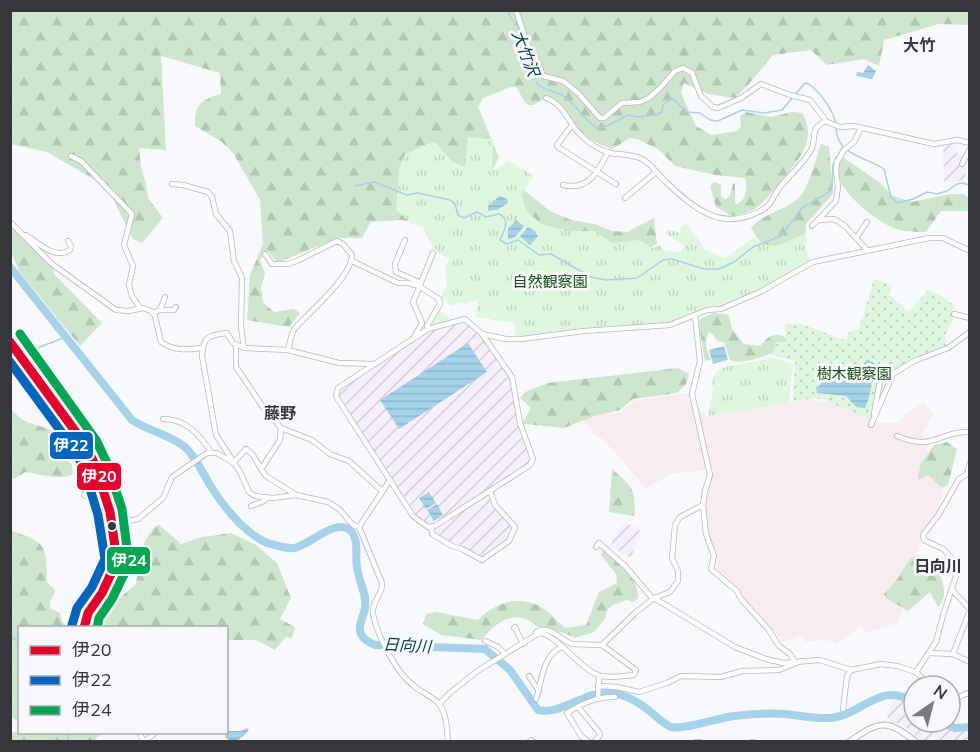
<svg xmlns="http://www.w3.org/2000/svg" width="980" height="752" viewBox="0 0 980 752" font-family="Mulish,'Noto Sans JP',sans-serif">
<defs>
<pattern id="industrial-furrows" width="10" height="10" patternUnits="userSpaceOnUse" patternTransform="scale(1.5)"><rect width="10" height="10" fill="#f6f0fe"/><path d="M-1 1l2-2M0 10L10 0M9 11l2-2" fill="none" stroke="#d4cedb"/></pattern>
<pattern id="forest-firs" width="22" height="20" patternUnits="userSpaceOnUse" patternTransform="scale(1.5)"><rect width="22" height="20" fill="#cde6cd"/><path d="M5 1l3.5 6h-7zM16 11l3.5 6h-7z" fill="#b1c6b1"/></pattern>
<pattern id="park-tufts" width="24" height="20" patternUnits="userSpaceOnUse" patternTransform="scale(1.5)"><rect width="24" height="20" fill="#dff7de"/><path d="M3 7l-1-3M5 7V3M7 7l1-3M15 17l-1-3M17 17v-4M19 17l1-3" fill="none" stroke="#c0d4bf"/></pattern>
<pattern id="garden-dots" width="8" height="8" patternUnits="userSpaceOnUse" patternTransform="scale(1.5)"><rect width="8" height="8" fill="#dff7de"/><path d="M2 2h.1M6 6h.1" fill="none" stroke="#c0d4bf" stroke-width="1.8" stroke-linecap="round"/></pattern>
<pattern id="water-rules" width="6" height="5" patternUnits="userSpaceOnUse" patternTransform="scale(1.5)"><rect width="6" height="5" fill="#a5d1e9"/><path d="M0 2.5h6" fill="none" stroke="#8fb4c9"/></pattern>
</defs>
<rect width="100%" height="100%" fill="#f8f9fd"/>
<polygon fill="#f7ecef" points="688,393 705,417 806,399 828,402 877,423 897,423 906,414 923,403 934,414 922,433 943,493 936,513 922,534 898,623 865,633 862,626 836,644 832,641 820,640 806,642 801,635 782,642 774,630 743,597 739,588 716,568 718,559 709,536 708,516 704,503 711,473 705,470 671,474 646,488 603,439 594,434 579,416 607,407 614,415 622,411 634,401"/>
<g fill="url(#industrial-furrows)">
<polygon points="955,142 956,152 963,157 961,166 967,169 964,180 946,182 944,181 943,144"/>
<polygon points="461,321 464,321 483,338 509,374 519,424 531,458 529,463 489,489 429,526 414,515 411,506 338,397 338,391 429,331"/>
<polygon points="488,495 512,527 507,541 481,558 434,534 435,529"/>
<polygon points="624,523 638,527 641,534 633,553 630,557 611,547 613,537"/>
<polygon points="892,698 910,700 914,704 914,722 939,722 952,729 969,728 969,737 957,741 921,741 903,725 887,720"/>
</g>
<polygon fill="#dff7de" points="438,310 452,320 430,326 429,325"/>
<g fill="url(#forest-firs)">
<path d="M969,10L970,25L939,24L884,40L879,66L864,59L827,65L811,50L773,55L748,85L735,98L708,94L684,83L681,93L696,126L712,135L737,131L741,126L740,116L746,112L771,117L792,112L802,113C818,139 799,160 782,180C766,199 758,214 730,216L726,212L716,207L710,186L714,182L721,185V196L725,200L730,196L733,184L735,183V202L736,204C747,201 747,187 745,178L715,175L675,166L658,149L637,139L630,138L612,149C581,138 578,129 559,103L542,100L533,105H529L526,104L516,87H511L483,98L478,107L499,157L482,191L453,192L455,212C467,222 502,249 517,252C528,255 542,246 553,248C575,253 594,260 617,258C600,253 580,253 563,248C531,239 496,220 488,186L507,180L516,184L550,211L571,220L595,224L612,231L627,232L654,218L657,244L644,252L660,245L670,264L706,281L722,269L759,260L768,254L751,228C763,212 789,211 802,194C809,185 817,156 821,144L829,147L833,194L806,224L803,255L805,262L758,291L723,305L704,308L688,317C687,301 684,294 672,283L662,292H650L633,299L628,312L562,319L543,293L510,288L487,291L454,303L444,297L451,283L450,269L453,257L432,240L425,225L401,220L371,222L362,238H337L280,262L275,260L267,250L260,260L265,274L261,288L263,302L274,312L294,309L300,313L289,327L247,320L250,275L263,244L260,200L233,153L222,142L195,126C194,104 201,100 221,94L220,73L161,56L166,150L139,148L141,167L146,184L148,198L163,218L142,243L133,239L113,199L95,180L47,152L11,144L10,11Z"/>
<path d="M841,156L879,182L893,196L912,202L950,194H964L969,198V211H941L926,232C916,232 906,232 897,229C878,223 849,199 840,181C836,174 836,164 835,157Z"/>
<polygon points="10,228 30,237 54,264 54,274 102,323 80,346 19,271 11,252"/>
<path d="M713,313L729,315L732,329L744,344L760,346C780,321 790,342 801,360L782,350C767,354 744,366 730,360L724,342L717,341L713,334L709,332C703,341 707,351 711,360L705,361L699,324L700,319Z"/>
<polygon points="678,368 689,374 686,384 677,393 633,399 620,410 594,416 564,428 524,424 523,422 531,408 520,398 525,392 548,383"/>
<path d="M10,408C14,412 19,418 25,421C48,431 66,426 65,459L72,465L73,474C60,481 39,474 25,472L16,478L11,479Z"/>
<polygon points="947,442 957,449 948,485 942,488 928,475 918,480 920,465 934,445"/>
<path d="M612,469C631,486 637,489 634,516L609,512Z"/>
<path d="M158,524L181,544L202,537L231,533L256,545L277,563L291,598L280,619L295,627L292,638L286,637L275,650L256,640H227L226,628L89,627L95,608L109,594L122,596L136,584C140,559 139,542 158,524Z"/>
<path d="M11,530C18,534 26,535 33,539C50,547 46,567 47,582L55,590L50,602V608L60,613L62,621L68,627L20,628L19,722L10,717Z"/>
<path d="M603,550C618,562 639,577 638,598L633,602L627,600L613,605L607,610L605,619L594,632L575,638C559,629 553,632 539,627C534,625 531,621 526,619C506,613 493,627 481,640L441,635L423,624L426,614L436,612L478,620C493,605 513,596 535,604C546,608 556,620 565,628L586,625L599,592L617,583L616,574L601,555Z"/>
<path d="M917,555C935,556 954,593 938,607L930,592L908,611L886,598L884,594L898,578L910,559Z"/>
<polygon points="11,732 19,732 101,733 94,741 11,742"/>
</g>
<g fill="url(#park-tufts)">
<path d="M468,137L493,139L492,171L509,161L534,176L521,194L527,212L543,225L570,231H595L612,243L639,240L652,248L679,253L684,248L683,244L667,235L665,232L670,230L680,233L681,226L688,224L705,250L725,258L753,238C778,254 782,241 806,234V248L811,262L759,292L720,308L668,324L515,338V323L476,317L478,299L466,304L461,302L452,306L444,301L441,297L447,284L445,268L450,259C436,253 428,242 424,228L410,223L396,210L399,171L403,156L423,145L435,142L453,162L465,167Z"/>
<path d="M772,358L793,364L789,403L709,416C709,401 715,393 712,379L718,370L725,367Z"/>
</g>
<polygon fill="url(#garden-dots)" points="874,279 892,285 889,295 909,311 928,290 939,294 956,307 953,311 954,318 945,335 946,346 894,370 888,379 879,405 870,420 822,399 813,398 793,402 795,361 772,355 776,342 786,342 785,324 801,324 845,340 850,331 859,329"/>
<g fill="url(#water-rules)">
<polygon points="868,65 876,71 872,79 856,76 857,72 863,73"/>
<polygon points="500,196 507,199 508,203 497,210 488,211 488,206"/>
<polygon points="516,220 524,226 515,237 508,239 508,229"/>
<polygon points="528,227 535,231 538,236 530,245 520,236"/>
<polygon points="468,343 487,372 399,429 380,400"/>
<polygon points="724,346 728,360 713,364 709,350"/>
<path d="M867,359L880,367L878,368L870,364L868,365C876,373 870,398 865,408L856,407L846,396L817,393L816,387L820,386L821,374L864,364Z"/>
<polygon points="429,492 436,503 426,509 419,498"/>
<polygon points="437,504 443,515 434,521 427,510"/>
<path d="M247,728L249,730C242,738 234,746 225,737L227,731H241Z"/>
</g>
<g fill="none" stroke-linecap="round" stroke-linejoin="round">
<g stroke="#a5d1e9" stroke-width="1.5">
<path d="M509,10V15L519,28L517,39L538,85C546,91 557,91 565,97C577,106 584,120 597,128L607,126L628,115L638,117L656,115L662,112L663,105L672,98L687,112L700,113L710,120L718,121L742,110L764,113L782,110L805,83L809,84C821,93 833,110 836,124"/>
<path d="M836,129C838,156 865,156 884,169L891,197L898,203L913,199L927,192L937,194L947,191L957,184L962,183L970,185"/>
<path d="M355,186L374,182L407,195L418,193L450,200L455,204L458,215L464,218L477,212L486,217L499,214C511,219 504,231 500,240L507,244L518,240L539,255L551,254L591,277L606,280L637,278L663,260L672,259L704,269H719L734,262L753,247L781,236L802,208L829,192L832,186L833,165L842,148"/>
<polyline points="20,350 37,348 66,337"/>
<polyline points="10,353 13,350"/>
<polyline points="10,636 20,642"/>
<polyline points="67,732 69,742"/>
</g>
<g stroke="#a5d1e9" stroke-width="8">
<path d="M10,267L132,420C148,431 169,434 185,447C196,457 202,472 210,485C223,506 241,529 263,541C268,544 289,549 294,548C309,546 338,515 352,532C359,542 355,556 357,568C359,582 367,593 365,608C364,616 357,626 361,634C364,640 370,643 375,645L485,649L510,670L538,710C562,715 583,692 608,693C625,693 639,702 652,713C658,718 664,724 671,727C684,730 718,718 734,716C750,714 768,713 784,714C799,715 814,719 830,718C861,716 882,679 914,703"/>
<polyline points="940,722 955,728 970,727"/>
</g>
<g stroke="#b7b8bc" stroke-width="6">
<g id="minor">
<polyline points="516,10 528,46 535,56 543,76 563,81 578,93 600,118 604,118 622,103 640,102 649,98 660,88 675,71 683,68 692,73 701,96 713,107 718,108 741,98 761,84 790,95 810,100 824,118 825,121 840,127 854,126 934,144 957,140 970,143"/>
<path d="M546,98C567,106 567,124 583,137C590,144 600,150 610,153C621,155 632,154 642,159C651,163 657,174 665,181C695,210 723,233 764,209C773,203 774,194 780,187C789,176 807,160 812,148C817,134 809,131 825,121"/>
<polyline points="572,125 557,145 558,147 616,184"/>
<polyline points="71,156 81,161 132,214 124,245 133,266 129,285 132,296 140,308"/>
<polyline points="962,164 970,149"/>
<polyline points="172,184 183,185 208,192 212,197 216,214 230,231 234,261 242,278 241,327 244,348"/>
<path d="M563,185C588,191 598,172 608,152"/>
<polyline points="625,198 656,172"/>
<polyline points="818,220 834,219 845,226 867,250"/>
<path d="M10,222L52,264L116,310L129,311L143,308L151,311L155,316L161,342C174,351 187,350 202,348"/>
<polyline points="812,226 836,201 838,187 836,171 837,162 844,150 854,142 861,128"/>
<path d="M26,235C39,243 54,260 70,250L71,246L68,241"/>
<polyline points="856,238 867,222"/>
<polyline points="405,240 395,264 396,272 421,283"/>
<path d="M265,254L272,264H287L297,261L337,241L343,244L352,255C352,276 310,312 296,327C291,332 290,343 288,350"/>
<polyline points="352,261 398,283 408,283 419,286 439,299 440,304 427,326 428,329"/>
<polyline points="420,285 433,253"/>
<polyline points="160,310 174,310 176,307"/>
<polyline points="153,313 160,310 165,297"/>
<polyline points="954,314 970,318"/>
<polyline points="695,316 700,361 692,394 710,475 705,491 703,505"/>
<polygon points="465,319 482,334 512,377 520,423 533,459 530,465 435,526 428,527 413,516 337,398 336,395 338,388 428,329"/>
<polyline points="482,334 506,339 522,339 584,331 670,325 707,310 721,309 760,292 813,262 929,238 943,238 970,251"/>
<polyline points="413,339 422,323 413,302 419,288"/>
<polyline points="10,341 86,446 95,465 110,512 117,561 102,593 88,613 84,628"/>
<path d="M374,364L339,363L288,350L244,348L233,343L227,333C209,335 203,336 202,356L216,435L240,472L249,492L255,496L273,498L296,495L328,502L339,509L353,525L359,527L382,583C383,595 371,602 373,614C377,635 396,673 414,686C422,693 434,697 440,705C447,716 447,729 448,742"/>
<polyline points="874,414 882,370"/>
<path d="M163,419C186,419 199,434 211,452"/>
<polyline points="871,425 893,374 914,361 948,348 970,332"/>
<polyline points="281,428 312,440 330,454 349,461 382,491"/>
<path d="M897,436C935,452 937,431 970,432"/>
<polyline points="233,463 246,449 253,455 261,469 280,440 281,428 263,407 236,367 236,345"/>
<polyline points="261,469 266,476 296,495"/>
<polyline points="84,495 90,497 94,495 94,477 104,503"/>
<polyline points="251,506 264,501 267,498"/>
<polyline points="111,517 124,522 138,519 163,498 172,477 207,453 217,453 232,462"/>
<polyline points="359,527 390,480"/>
<polyline points="431,527 432,534 452,546 462,549 482,560 509,541 515,527 495,505 490,491"/>
<polyline points="596,547 599,543 625,566 653,599"/>
<polyline points="953,591 970,609"/>
<polyline points="654,598 670,592 678,581 678,571 672,558 675,525 680,517 703,505 706,534 714,556 711,569 737,591 741,599 769,630 779,646 790,654 795,662"/>
<polyline points="514,628 515,627 523,644"/>
<path d="M536,632C551,624 559,640 572,644C576,644 599,645 602,645"/>
<polyline points="485,641 498,647 505,654"/>
<polyline points="929,653 953,654 970,662"/>
<polyline points="953,654 970,610"/>
<polyline points="916,672 936,642 943,615 956,576 955,563 948,554 943,549 924,540 923,535 939,514 959,479 967,474 970,463"/>
<polyline points="529,676 539,691"/>
<polyline points="598,686 617,687 639,692 667,683 681,676 721,677 742,671 779,670 801,661"/>
<polyline points="950,697 959,697 970,692"/>
<polyline points="598,698 599,676"/>
<path d="M536,699C542,682 542,655 562,647"/>
<path d="M439,704L450,693L476,672L539,633C556,633 581,671 601,676C610,678 624,676 634,675L636,670L602,645L635,613L654,598L735,647L766,659L783,663L820,660L851,670L881,664L897,666L916,672L931,686"/>
<polyline points="578,707 599,732 600,735 594,742"/>
<polyline points="843,709 847,676 851,670"/>
<polyline points="139,732 144,742"/>
<polyline points="144,742 156,732"/>
<polyline points="529,742 531,740 534,742"/>
<path d="M589,742L581,736L567,713C583,703 596,697 615,697"/>
<polyline points="696,742 700,742"/>
<polyline points="752,742 754,742"/>
</g>
</g>
<g stroke="#b7b8bc" stroke-width="7">
<g id="major">
<path d="M849,742C879,721 886,718 916,742"/>
<polyline points="966,742 970,740"/>
</g>
</g>
<use href="#minor" stroke="#fefeff" stroke-width="4.5"/>
<use href="#major" stroke="#fefeff" stroke-width="5"/>
<g stroke="#f7f8fe" stroke-width="14">
<polyline id="bus-1" points="10,342 86,446 95,465 110,512 117,561 102,593 88,613 84,628"/>
</g>
<g stroke="#f7f8fe" stroke-width="14">
<polyline id="bus-2" points="10,362 76,452 84,469 98,515 105,559 92,587 77,608 72,625"/>
</g>
<g stroke="#f7f8fe" stroke-width="14">
<polyline id="bus-3" points="20,334 96,440 106,461 122,509 129,564 112,599 99,618 97,628"/>
</g>
<use href="#bus-1" stroke="#e4002b" stroke-width="9"/>
<use href="#bus-2" stroke="#0065bd" stroke-width="9"/>
<use href="#bus-3" stroke="#00a651" stroke-width="9"/>
</g>
<circle fill="#36373b" stroke="#f7f8fe" stroke-width="2" cx="112" cy="526" r="5"/>
<g text-anchor="middle" dominant-baseline="central" stroke-width="6" stroke-linejoin="round" paint-order="stroke">
<g font-size="15" fill="#175215" stroke="#f7f8fe">
<text x="550" y="281">自然観察園</text>
<text x="854" y="373">樹木観察園</text>
</g>
<g font-size="16" font-weight="bold" fill="#36373b" stroke="#f7f8fe">
<text x="919" y="45">大竹</text>
<text x="280" y="413">藤野</text>
<text x="938" y="566">日向川</text>
</g>
<g font-size="16" font-style="italic" fill="#013a51" stroke="#f7f8fe">
<text transform="translate(526 53) rotate(69)">大竹沢</text>
<text transform="translate(407 645) rotate(3)">日向川</text>
</g>
</g>
<g stroke="#f7f8fe" stroke-width="2">
<rect x="49" y="431" width="45" height="29" rx="6" fill="#0065bd"/>
<rect x="76" y="462" width="46" height="29" rx="6" fill="#e4002b"/>
<rect x="106" y="546" width="45" height="29" rx="6" fill="#00a651"/>
</g>
<g font-size="16" text-anchor="middle" font-weight="bold" fill="#fff">
<text x="71" y="451">伊22</text>
<text x="99" y="482">伊20</text>
<text x="129" y="566">伊24</text>
</g>
<rect width="980" height="752" fill="none" stroke="#36373b" stroke-width="24"/>
<rect x="18" y="626" width="210" height="108" fill="#f7f8fe" stroke="#aaabb0" stroke-width="1.5"/>
<rect x="30" y="646" width="30" height="9" fill="#e4002b" stroke="#aaabb0" stroke-width="1.5"/>
<text x="72" y="656" font-size="18" fill="#36373b">伊20</text>
<rect x="30" y="676" width="30" height="9" fill="#0065bd" stroke="#aaabb0" stroke-width="1.5"/>
<text x="72" y="686" font-size="18" fill="#36373b">伊22</text>
<rect x="30" y="706" width="30" height="9" fill="#00a651" stroke="#aaabb0" stroke-width="1.5"/>
<text x="72" y="716" font-size="18" fill="#36373b">伊24</text>
<g transform="translate(932 704) rotate(35)"><circle r="28" fill="#f7f8fe" stroke="#aaabb0" stroke-width="1.5"/>
<path d="M0-4.5L10 22L0 15L-10 22Z" fill="#7a7b7f"/>
<text y="-9" font-size="16" font-weight="bold" text-anchor="middle" fill="#36373b">N</text>
</g>
</svg>
